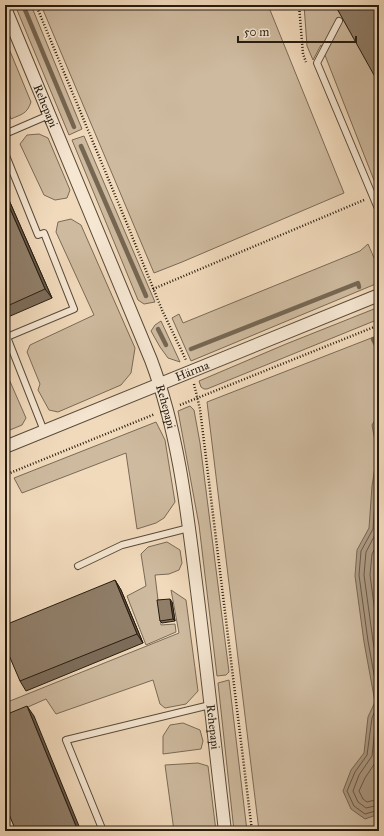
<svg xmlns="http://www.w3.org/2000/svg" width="384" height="836" viewBox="0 0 384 836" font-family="'IM FELL Great Primer',serif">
<rect width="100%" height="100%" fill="#f1dabc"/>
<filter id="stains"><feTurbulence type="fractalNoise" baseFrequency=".005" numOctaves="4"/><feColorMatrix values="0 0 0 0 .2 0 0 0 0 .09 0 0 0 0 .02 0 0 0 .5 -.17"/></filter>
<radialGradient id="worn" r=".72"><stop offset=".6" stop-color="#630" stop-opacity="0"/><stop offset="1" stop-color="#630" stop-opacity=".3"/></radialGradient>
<g fill="#ceba9f" stroke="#7a6a57">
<polygon points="15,5 31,5 82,129 69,135"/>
<polygon points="41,5 268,5 344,193 182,262 154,273"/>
<polygon points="304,5 379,5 379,193 321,45 313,60 307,46"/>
<path d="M5,39L31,102C27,114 22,114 11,119L5,104Z"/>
<polygon points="39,134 48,138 70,190 67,198 55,200 44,195 20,144 27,135"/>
<polygon points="84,136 155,302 144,304 138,300 72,140"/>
<polygon points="71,219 81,225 135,348 131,373 121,385 58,412 49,410 38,390 40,384 27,352 30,345 94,315 56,232 58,222"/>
<path d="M368,244C373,256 381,270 378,283L191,361L172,318L179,314L183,323L360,251Z"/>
<polygon points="379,307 379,319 207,389 204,389 201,387 199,381 286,344"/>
<polygon points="161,321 180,362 168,358 160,347 151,331 155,325"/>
<polygon points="379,335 379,831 259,831 207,402"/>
<polygon points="5,370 26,418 22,425 5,432"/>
<polygon points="190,406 194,410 200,443 229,672 226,675 217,676 199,525 178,411"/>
<polygon points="156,422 165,440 175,502 164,518 156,523 137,529 126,453 22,493 14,478"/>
<polygon points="167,542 180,550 182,563 179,570 169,574 155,575 161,625 175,624 176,632 146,645 127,596 146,586 141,554 148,547"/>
<polygon points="171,590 186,600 198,691 186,704 165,708 160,704 153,680 56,714 46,699 5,717 5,703 179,633"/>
<polygon points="229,680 247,831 234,831 218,683"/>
<polygon points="183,723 200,730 203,741 201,749 163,754 163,736 170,725"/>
<polygon points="198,763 208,766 216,831 174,831 165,765"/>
</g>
<polygon fill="#ac9981" stroke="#766753" points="379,416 379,814 365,819 351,809 343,791 351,770 364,753 368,717 375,702 364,642 355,576 357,550 369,528 372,486 377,454 375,441 372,425 377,417"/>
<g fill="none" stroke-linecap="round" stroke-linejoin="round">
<g stroke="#695a48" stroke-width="1">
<polyline points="379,466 376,486 373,529 361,551 359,575 368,641 379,702 372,718 367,755 355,772 347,791 354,806 365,814 379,810"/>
<polyline points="379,510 377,531 366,552 364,575 373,641 379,676"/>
<polyline points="379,541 372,554 370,575 379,642"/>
<polyline points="379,714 376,720 372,756 359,775 353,791 358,802 366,808 379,805"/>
<polyline points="379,751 377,760 365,778 359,791 363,799 367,802 379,799"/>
</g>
<g stroke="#766753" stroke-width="4.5">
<polyline points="23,5 74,127"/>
<polyline points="81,146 146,296"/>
<polyline points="158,329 166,345"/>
<polyline points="373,339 376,345 379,344"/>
<polyline points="191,349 358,283 359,287"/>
</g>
<g stroke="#594b3a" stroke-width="8">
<g id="lane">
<polyline points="339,21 317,63 379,211"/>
<polyline points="5,134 49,115"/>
<polyline points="5,153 38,235 44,233 74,309 7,337 44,431"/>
<polyline points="78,566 122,545 189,528"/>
<polyline points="103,831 66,740 210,705"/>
</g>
</g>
<g stroke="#594b3a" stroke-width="14">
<g id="street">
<path id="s1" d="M5,8L151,360C177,429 186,502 195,575C206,661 215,746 225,831"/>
<path id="s2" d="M5,447L379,295"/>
</g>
</g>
<g stroke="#261b0f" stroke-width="2.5" stroke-dasharray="1 2" stroke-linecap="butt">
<polyline points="36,5 125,219 162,310 186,360"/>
<polyline points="299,5 303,54 306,62"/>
<polyline points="153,289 364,200"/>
<polyline points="194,384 200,409 252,831"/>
<polyline points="180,405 379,325"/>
<polyline points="5,475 155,414"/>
</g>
<use href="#lane" stroke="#f6e7d3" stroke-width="6"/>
<use href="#street" stroke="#f6e7d3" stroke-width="12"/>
</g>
<g fill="#7c6c5a" stroke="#261b0f">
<polygon points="5,191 52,298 8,317 5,313"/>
<polygon points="115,580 121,590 143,643 26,691 20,681"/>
<polygon points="172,602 175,621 162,623 160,621"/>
</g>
<g fill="#65584a" stroke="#261b0f">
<polygon points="5,191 52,298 45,289 5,197"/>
<polygon points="115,580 121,590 143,643 137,634"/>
<polygon points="170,599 172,602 175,621 173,619"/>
<polygon points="27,706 34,716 81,831 78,831"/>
</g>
<g fill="#907e69" stroke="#261b0f">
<polygon points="335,5 379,5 379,84"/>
<polygon points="5,197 45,289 5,307"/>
<polygon points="115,580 137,634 20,681 5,646 5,625"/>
<polygon points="170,599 173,619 160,621 157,600"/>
<polygon points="27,706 78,831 16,831 5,805 5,715"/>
</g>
<g text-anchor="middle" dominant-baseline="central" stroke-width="3" stroke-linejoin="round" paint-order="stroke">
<g font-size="12" fill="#261b0f" stroke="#f6e7d3">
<text stroke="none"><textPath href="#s1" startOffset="106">Rehepapi</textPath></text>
<text stroke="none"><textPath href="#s2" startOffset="202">Härma</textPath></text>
<text stroke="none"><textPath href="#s1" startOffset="430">Rehepapi</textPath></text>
<text stroke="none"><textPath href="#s1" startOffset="754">Rehepapi</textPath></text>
</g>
</g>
<rect width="384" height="836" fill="none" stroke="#f1dabc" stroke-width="20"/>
<rect x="6" y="6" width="372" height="824" fill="none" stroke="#261b0f" stroke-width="2"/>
<rect x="10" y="10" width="364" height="816" fill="none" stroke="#261b0f"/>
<path d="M238 36v6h118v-6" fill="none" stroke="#261b0f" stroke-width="2"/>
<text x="244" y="36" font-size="12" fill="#261b0f" stroke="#f6e7d3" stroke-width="3" paint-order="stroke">50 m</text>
<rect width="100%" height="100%" filter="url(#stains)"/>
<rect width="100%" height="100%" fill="url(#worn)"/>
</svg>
